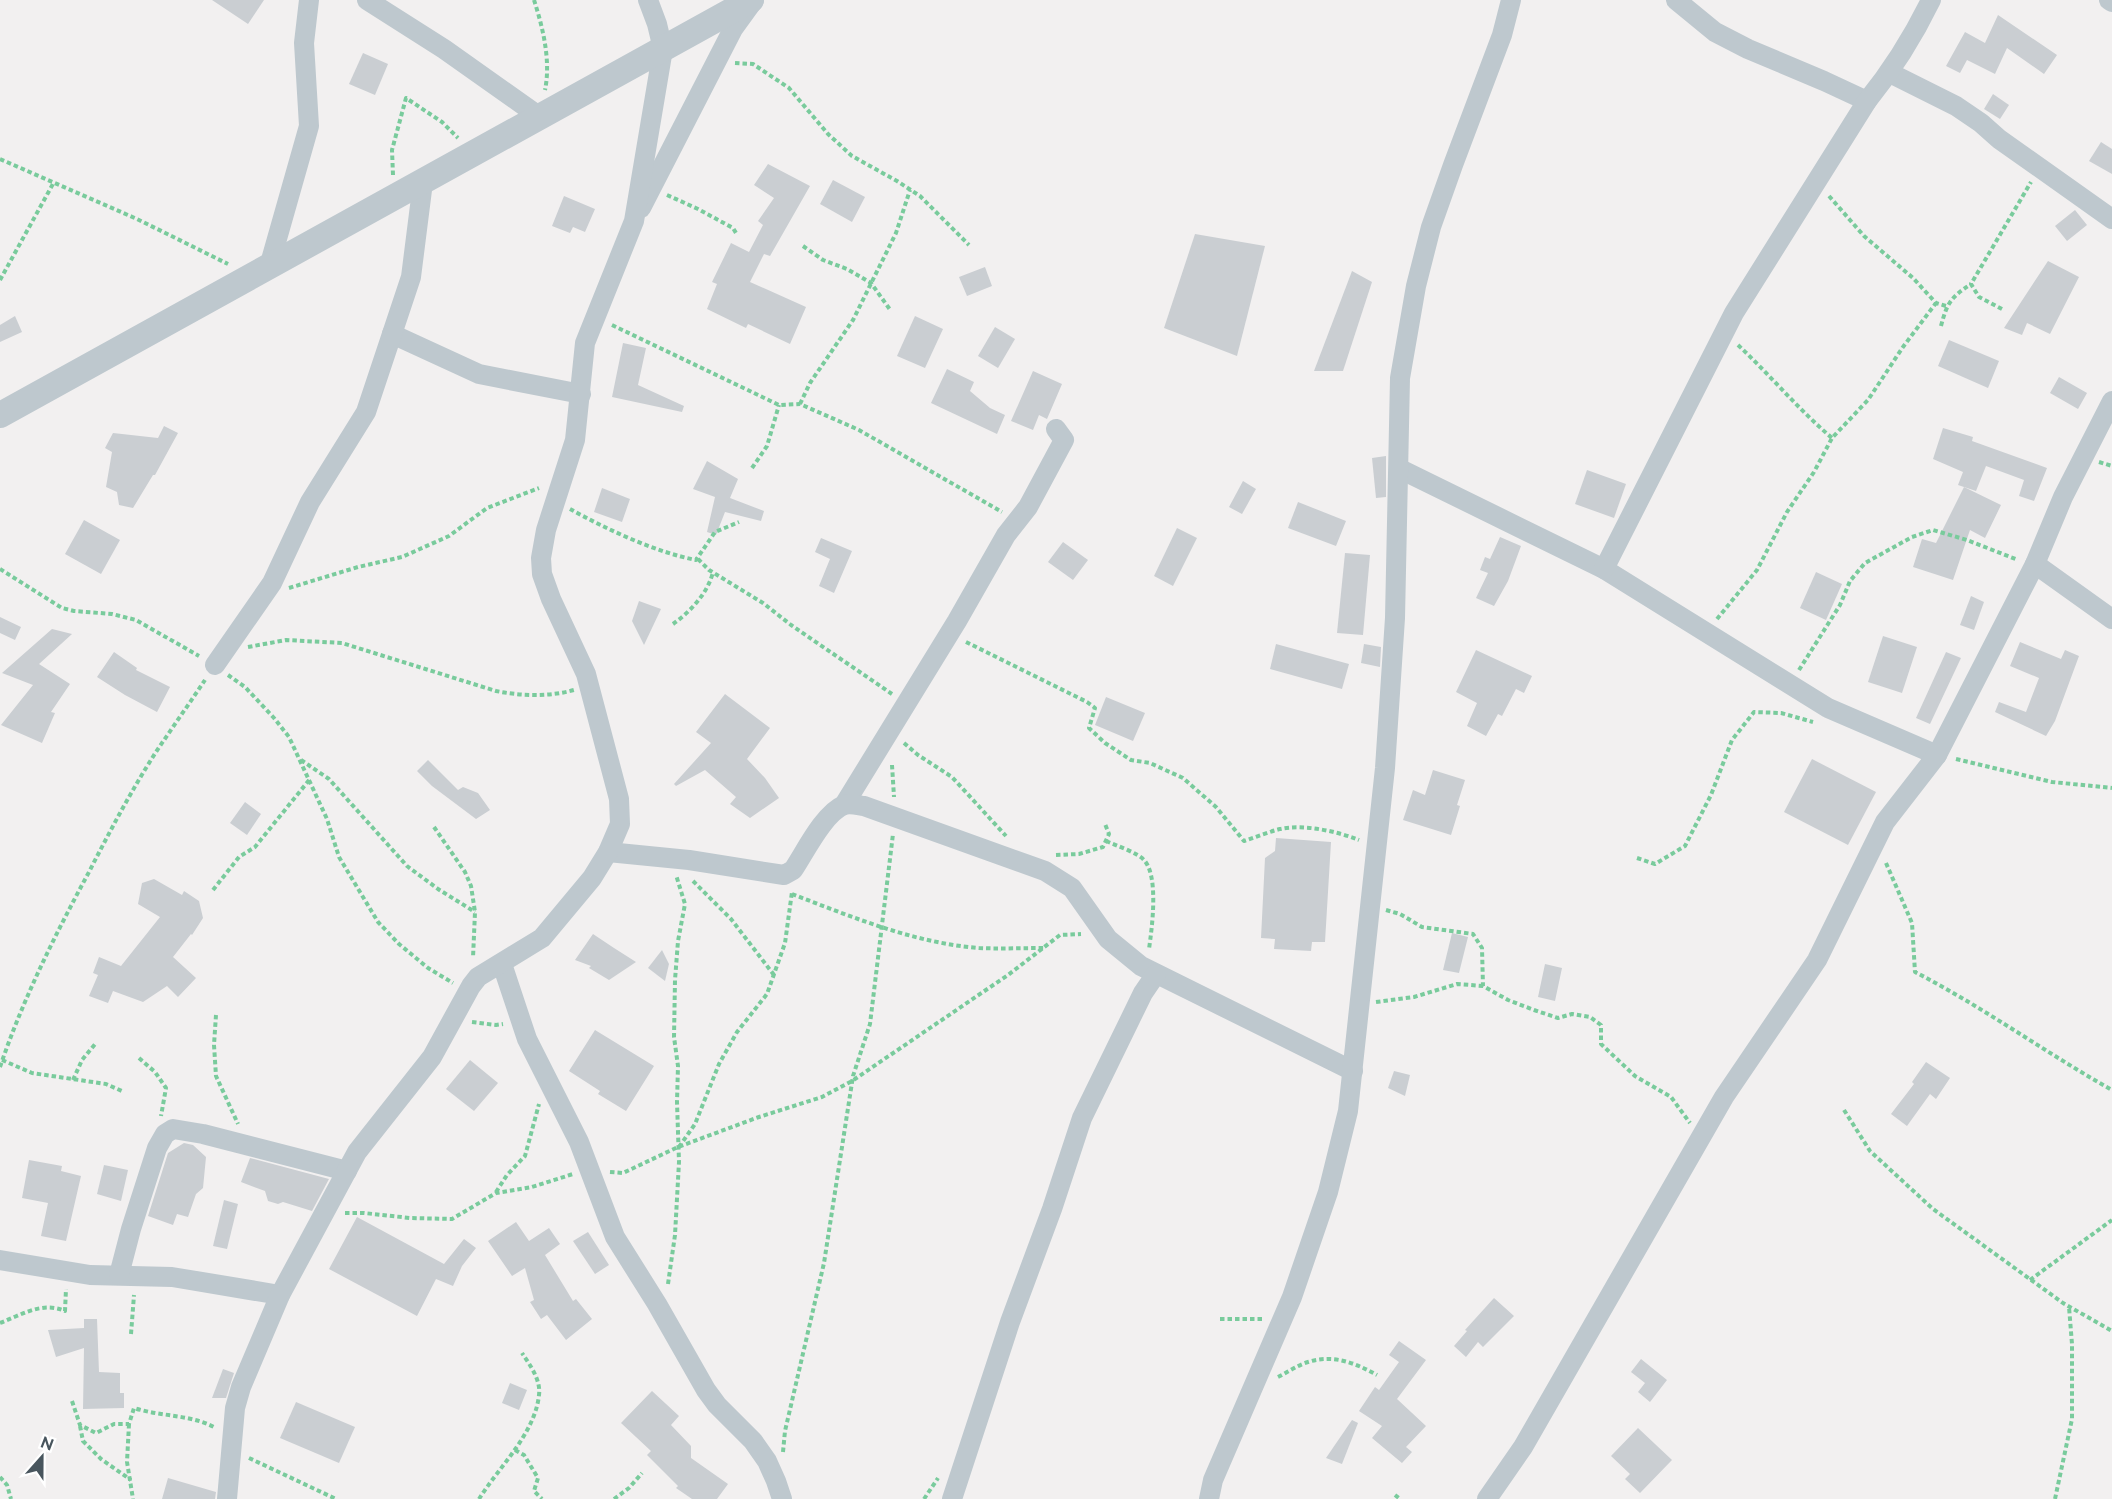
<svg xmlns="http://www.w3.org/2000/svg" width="2112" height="1499" viewBox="0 0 2112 1499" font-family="Raleway,sans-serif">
<rect width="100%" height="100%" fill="#f2f0f0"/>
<g fill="#caced2">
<polygon points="212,0 264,0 248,24"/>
<polygon points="1998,15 2057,55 2044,74 2007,48 1995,74 1967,60 1960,73 1946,66 1965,32 1985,43"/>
<polygon points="363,53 388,64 375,95 349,84"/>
<polygon points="1993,94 2009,105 2000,119 1984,109"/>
<polygon points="2101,142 2112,149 2112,174 2089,161"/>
<polygon points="768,164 810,186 770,256 764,254 750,282 806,307 790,344 748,324 746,328 707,309 717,284 712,282 731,243 749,252 763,225 758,221 774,198 754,185"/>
<polygon points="833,180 865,197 852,222 820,204"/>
<polygon points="564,196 595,209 585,232 573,227 570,233 552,226"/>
<polygon points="2075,210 2087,225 2067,241 2055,226"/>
<polygon points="1195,234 1265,246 1237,356 1164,328"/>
<polygon points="2048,261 2079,277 2050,334 2027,323 2022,335 2004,328"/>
<polygon points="985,267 992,286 967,296 959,277"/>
<polygon points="1352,271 1372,282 1343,371 1314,371"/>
<polygon points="15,316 22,332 0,342 0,325"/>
<polygon points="915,316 943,329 925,368 897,356"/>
<polygon points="995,327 1015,339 998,368 978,356"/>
<polygon points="1949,340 1999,361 1988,388 1938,366"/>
<polygon points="623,343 646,348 638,385 684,406 682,412 612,397"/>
<polygon points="947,369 974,382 970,391 990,408 1005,415 997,434 931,403"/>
<polygon points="1033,371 1062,384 1047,419 1039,415 1033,430 1011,421"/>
<polygon points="2059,377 2087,393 2078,409 2050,393"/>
<polygon points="164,426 178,433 155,475 153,475 133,508 119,505 117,492 106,487 112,452 105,448 113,433 158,438"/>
<polygon points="1943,428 1973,437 1972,441 2047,468 2034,501 2019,496 2024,480 1986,466 1976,491 1958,485 1963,472 1933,459"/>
<polygon points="1386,456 1386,497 1376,498 1372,458"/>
<polygon points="707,461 738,479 730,498 764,511 761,521 725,512 716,535 707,532 715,497 693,489"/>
<polygon points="1587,470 1626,484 1614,518 1575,504"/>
<polygon points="1243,481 1256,489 1242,514 1229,507"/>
<polygon points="1964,487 2001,505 1985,538 1970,530 1953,580 1913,567 1922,539 1936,543"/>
<polygon points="602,488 630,499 622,522 594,512"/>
<polygon points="1298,502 1346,521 1336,546 1288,528"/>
<polygon points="84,520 120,540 101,574 65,554"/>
<polygon points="1177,528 1197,538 1173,586 1154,576"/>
<polygon points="1500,537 1521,546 1508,581 1494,606 1476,598 1488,573 1480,570 1485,557 1490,559"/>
<polygon points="821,538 852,551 834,593 819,586 830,559 815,552"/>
<polygon points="1063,542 1088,560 1073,580 1048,562"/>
<polygon points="1345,553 1370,555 1363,635 1337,633"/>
<polygon points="1816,572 1842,584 1826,620 1800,608"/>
<polygon points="1971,596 1984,602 1974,630 1960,625"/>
<polygon points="639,601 661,609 644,645 632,621"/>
<polygon points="0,617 21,627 15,640 0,633"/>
<polygon points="52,629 72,634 39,664 70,684 51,712 55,713 42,743 1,725 33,685 2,673"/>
<polygon points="1883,636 1917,647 1902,693 1868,682"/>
<polygon points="2020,642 2061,659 2065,650 2079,656 2055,721 2046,736 1995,712 1999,702 2026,712 2039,678 2010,666"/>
<polygon points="1276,644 1349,664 1342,689 1270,669"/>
<polygon points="1364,644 1381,647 1380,667 1361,663"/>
<polygon points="1476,650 1532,676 1524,693 1516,689 1502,716 1498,714 1486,736 1467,726 1477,703 1456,692"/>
<polygon points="114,652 137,668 136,670 170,687 157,712 125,695 97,677"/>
<polygon points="1946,652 1961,658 1930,724 1916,718"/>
<polygon points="725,694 770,728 747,759 765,778 779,798 750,818 730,804 736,797 705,770 676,786 674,784 711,743 696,732"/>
<polygon points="1106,697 1145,713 1133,741 1095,725"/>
<polygon points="1812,759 1876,792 1848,845 1784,812"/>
<polygon points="428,760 458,790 463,787 478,793 490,810 476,819 432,786 417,771"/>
<polygon points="1433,770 1465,780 1457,805 1460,806 1451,835 1403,820 1413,790 1425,795"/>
<polygon points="245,802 261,814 247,835 230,823"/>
<polygon points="1276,838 1331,842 1325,942 1312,942 1311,951 1274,949 1275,939 1261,938 1265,858 1275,851"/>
<polygon points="154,879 182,895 184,891 199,901 203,918 192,935 191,934 173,957 196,978 178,997 167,986 143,1002 113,991 108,1003 89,996 98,975 93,973 99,957 121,966 160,917 138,904 142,883"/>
<polygon points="1452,933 1468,937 1459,973 1443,970"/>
<polygon points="593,934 614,948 636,962 609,980 589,968 591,966 575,960"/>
<polygon points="662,950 669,964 665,981 648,968"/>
<polygon points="1545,964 1562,968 1555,1001 1538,997"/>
<polygon points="595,1030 654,1066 626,1111 598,1094 600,1091 569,1071"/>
<polygon points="470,1060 498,1083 474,1111 446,1089"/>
<polygon points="1926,1062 1950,1078 1936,1099 1930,1094 1907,1126 1891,1114 1914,1084 1912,1082"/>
<polygon points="1394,1071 1410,1075 1405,1096 1388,1088"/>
<polygon points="184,1143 193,1145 206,1157 203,1188 196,1194 188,1217 177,1214 173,1225 148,1216 168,1153"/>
<polygon points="250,1158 329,1179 312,1211 283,1202 278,1204 268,1201 265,1191 241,1182"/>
<polygon points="29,1160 62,1166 61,1171 81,1176 66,1241 41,1236 48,1203 22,1198"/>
<polygon points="104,1165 128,1170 121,1201 97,1194"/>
<polygon points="224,1200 238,1204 227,1249 213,1246"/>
<polygon points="357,1217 444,1264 464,1239 476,1248 462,1266 453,1286 436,1279 417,1316 329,1269"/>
<polygon points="516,1222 529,1241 549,1228 560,1244 545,1255 573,1301 576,1299 592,1319 566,1340 547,1315 541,1319 530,1302 534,1300 525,1268 512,1276 488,1241"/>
<polygon points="588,1232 609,1265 595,1274 573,1241"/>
<polygon points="1494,1298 1514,1316 1483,1347 1478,1342 1466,1357 1454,1346 1467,1331 1465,1330"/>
<polygon points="84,1319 97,1319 99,1372 120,1373 120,1393 124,1393 124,1408 83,1409 84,1348 56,1357 48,1330 84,1328"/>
<polygon points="1399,1341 1426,1360 1397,1399 1426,1426 1406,1447 1412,1452 1402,1463 1372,1438 1382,1426 1359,1411 1375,1387 1379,1390 1399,1362 1389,1355"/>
<polygon points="1641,1359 1667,1380 1650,1402 1638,1392 1645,1383 1631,1372"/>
<polygon points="223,1369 234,1373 226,1398 212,1398"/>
<polygon points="510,1383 527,1390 519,1410 502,1403"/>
<polygon points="652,1391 679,1416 671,1425 691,1446 691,1458 728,1484 717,1499 692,1499 676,1488 678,1486 647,1455 651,1451 621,1423"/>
<polygon points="296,1402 355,1427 339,1463 280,1438"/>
<polygon points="1352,1420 1358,1423 1342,1464 1326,1458"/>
<polygon points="1638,1428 1672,1460 1640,1493 1625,1479 1630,1474 1611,1456"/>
<polygon points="168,1478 216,1492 215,1499 162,1499"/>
</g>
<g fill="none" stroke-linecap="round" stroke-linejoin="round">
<g stroke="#79cb9c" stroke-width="4" stroke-dasharray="4.5 3" stroke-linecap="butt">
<path d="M534,0C543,28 551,61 545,90"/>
<polyline points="735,63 753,64 789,88 828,134 852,156 897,181 920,196 969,245"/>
<polyline points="0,159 137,219 228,264"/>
<polyline points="393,175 392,150 406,98 442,122 458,138"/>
<polyline points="667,195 698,209 733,228 736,233"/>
<polyline points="1829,196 1864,236 1913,278 1936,303 1946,306"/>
<polyline points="803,246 823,260 847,269 871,283 891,311"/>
<polyline points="0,280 54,182"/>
<polyline points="2002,309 1979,297 1971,284 2031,182"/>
<polyline points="612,325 779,405 800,404 859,430 1002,512"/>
<path d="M1941,326C1947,303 1951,297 1971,284"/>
<path d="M1738,345C1770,375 1798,409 1832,438"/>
<polyline points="800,404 810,383 853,320 896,233 910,190"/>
<polyline points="2099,462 2112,466"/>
<polyline points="752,468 767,446 779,405"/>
<path d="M570,509C606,529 655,552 696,560L715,532L739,522"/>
<polyline points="698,559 709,570 763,603 791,625 892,694"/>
<polyline points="0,569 62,608 74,611 112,614 136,620 199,656"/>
<polyline points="289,588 358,567 402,557 449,536 487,508 539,488"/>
<polyline points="1717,619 1757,570 1787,512 1814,472 1832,438 1868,400 1903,347 1936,303"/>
<path d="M673,624C690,612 708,593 713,572"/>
<path d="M966,642L1087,702L1095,708L1089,728L1105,743L1131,760L1150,763L1183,778L1216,807L1244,841C1256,837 1268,832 1280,829C1304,824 1336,831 1359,840"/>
<path d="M248,647L286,640L342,643L496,691C521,696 549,697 574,690"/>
<polyline points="1799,670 1840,605 1850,581 1865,563 1912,537 1933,530 1967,540 2018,560"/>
<polyline points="228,675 245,687 274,718 289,737 327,819 339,857 378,922 399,944 428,968 453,983"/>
<polyline points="904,743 918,755 952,777 1006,836"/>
<polyline points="1956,759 2052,782 2112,788"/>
<polyline points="301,760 329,779 407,866 438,889 475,912"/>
<polyline points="892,765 894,797"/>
<polyline points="434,827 465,872 471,886 475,912 473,958"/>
<path d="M1106,841C1115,845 1138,853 1144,860C1159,876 1152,928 1149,949"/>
<polyline points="1056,855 1079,854 1103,847 1109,834 1105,824"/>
<polyline points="1637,858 1655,864 1685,846 1711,795 1732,740 1754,712 1781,713 1813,722"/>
<path d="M1886,863L1912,923L1915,972C1983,1007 2046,1053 2112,1090"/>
<polyline points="693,881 731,919 774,975"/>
<polyline points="213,890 239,857 255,847 310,779"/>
<path d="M792,894C852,917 914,943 979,948C1000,949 1022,948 1044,948"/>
<polyline points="1386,910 1400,914 1422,927 1473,934 1482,948 1483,986 1508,1000 1534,1010 1558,1018 1572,1014 1590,1017 1601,1025 1601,1044 1635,1076 1671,1097 1690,1123"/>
<polyline points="1376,1002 1414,997 1457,984 1483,986"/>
<polyline points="216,1015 214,1045 216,1076 238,1124"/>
<polyline points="472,1022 496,1025 503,1024"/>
<polyline points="139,1058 155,1072 166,1088 161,1116"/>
<polyline points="2,1060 32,1073 106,1084 122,1091"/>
<path d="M0,1067C23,999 55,935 89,872C110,831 131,791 156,752C172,728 189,704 205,680"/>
<polyline points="73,1080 82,1060 96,1043"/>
<polyline points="1844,1110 1870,1151 1933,1209 2063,1303 2112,1331"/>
<polyline points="679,1147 695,1124 719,1064 737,1032 767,994 785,943 792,892"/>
<polyline points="610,1172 623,1173 678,1147 759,1117 822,1097 852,1081 1008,975 1060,935 1081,934"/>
<polyline points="496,1192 507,1175 525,1156 539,1104"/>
<polyline points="345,1213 364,1213 410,1218 452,1219 496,1193 532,1187 573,1174"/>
<polyline points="2030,1280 2112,1220"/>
<polyline points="668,1284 675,1235 679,1162 677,1102 678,1066 674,1037 675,980 678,941 685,904 676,875"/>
<polyline points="1220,1319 1263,1319"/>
<path d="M0,1323C21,1315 42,1301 65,1311L66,1289"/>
<polyline points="131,1334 134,1295"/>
<path d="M1278,1377C1288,1372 1298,1365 1308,1362C1334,1354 1355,1363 1377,1375"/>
<path d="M72,1401L80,1425L96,1433L114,1424H129L134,1408C162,1417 190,1414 216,1428"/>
<polyline points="129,1424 127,1462 133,1499"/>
<polyline points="80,1426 83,1441 101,1459 131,1480"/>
<polyline points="515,1450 524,1455 538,1478 534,1491 542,1499"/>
<polyline points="783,1452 785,1431 824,1263 853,1076 870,1024 893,834"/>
<polyline points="249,1458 336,1499"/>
<polyline points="0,1477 7,1485 11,1499"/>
<polyline points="1395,1495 1400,1499"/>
<path d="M479,1499C498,1468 535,1434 539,1395C541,1380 530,1365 522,1353"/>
<polyline points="614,1499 629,1488 642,1473"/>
<polyline points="924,1499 938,1478"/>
<polyline points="2055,1499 2072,1419 2072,1344 2069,1307"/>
</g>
<g stroke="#bec8ce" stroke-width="20">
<polyline points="367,0 444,49 540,117"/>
<polyline points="1676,0 1715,32 1748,49 1824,81 1867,101"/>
<polyline points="2109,0 2112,2"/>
<polyline points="1890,73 1956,106 1981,123 1999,139 2112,219"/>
<polyline points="641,208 733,29 754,0"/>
<polyline points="269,267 309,126 304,43 309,0"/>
<polyline points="392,334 479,374 581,394"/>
<polyline points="1400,469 1604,569 1828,708 1937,755"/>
<polyline points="2035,564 2112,619"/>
<path d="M1604,569L1734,313L1867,101C1893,69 1913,37 1931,0"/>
<polyline points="215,665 272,583 310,502 366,412 411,277 423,182"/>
<polyline points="844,805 957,621 1006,535 1028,507 1064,440 1056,429"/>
<path d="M608,852L689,860L784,875L793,870C805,852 824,813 844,805C850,803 857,805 864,806L1045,871L1072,888L1108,939L1141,966L1353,1071"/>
<polyline points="502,964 527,1039 579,1142 615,1237 657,1304 706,1390 717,1405 753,1441 767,1461 776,1481 782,1499"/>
<polyline points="0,1260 90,1275 172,1277 280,1295"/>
<polyline points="119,1275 131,1229 157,1148 165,1134 173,1129 203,1134 347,1171"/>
<polyline points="227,1499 235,1408 241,1387 280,1295 357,1152 432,1057 471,986 478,977 542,938 592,878 608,852 620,824 619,799 586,674 551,599 542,574 541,558 546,530 575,440 585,343 634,221 663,49 657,24 648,0"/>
<polyline points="952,1499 1010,1322 1052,1209 1082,1118 1143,993 1156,974"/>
<polyline points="1209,1499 1213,1480 1292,1297 1328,1192 1348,1111 1385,768 1395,618 1400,378 1416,286 1431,227 1453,165 1502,35 1511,0"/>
<polyline points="1487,1499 1523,1447 1724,1097 1817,960 1885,822 1937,755 2035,564 2063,497 2112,401"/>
</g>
<polyline stroke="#bec8ce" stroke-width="26" points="0,415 751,0"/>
</g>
<g transform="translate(42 1457) rotate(21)" stroke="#ffffff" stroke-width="4.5" paint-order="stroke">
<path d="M0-4.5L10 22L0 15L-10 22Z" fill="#48555d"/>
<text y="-9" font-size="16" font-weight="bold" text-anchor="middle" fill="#48555d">N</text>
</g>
</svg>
